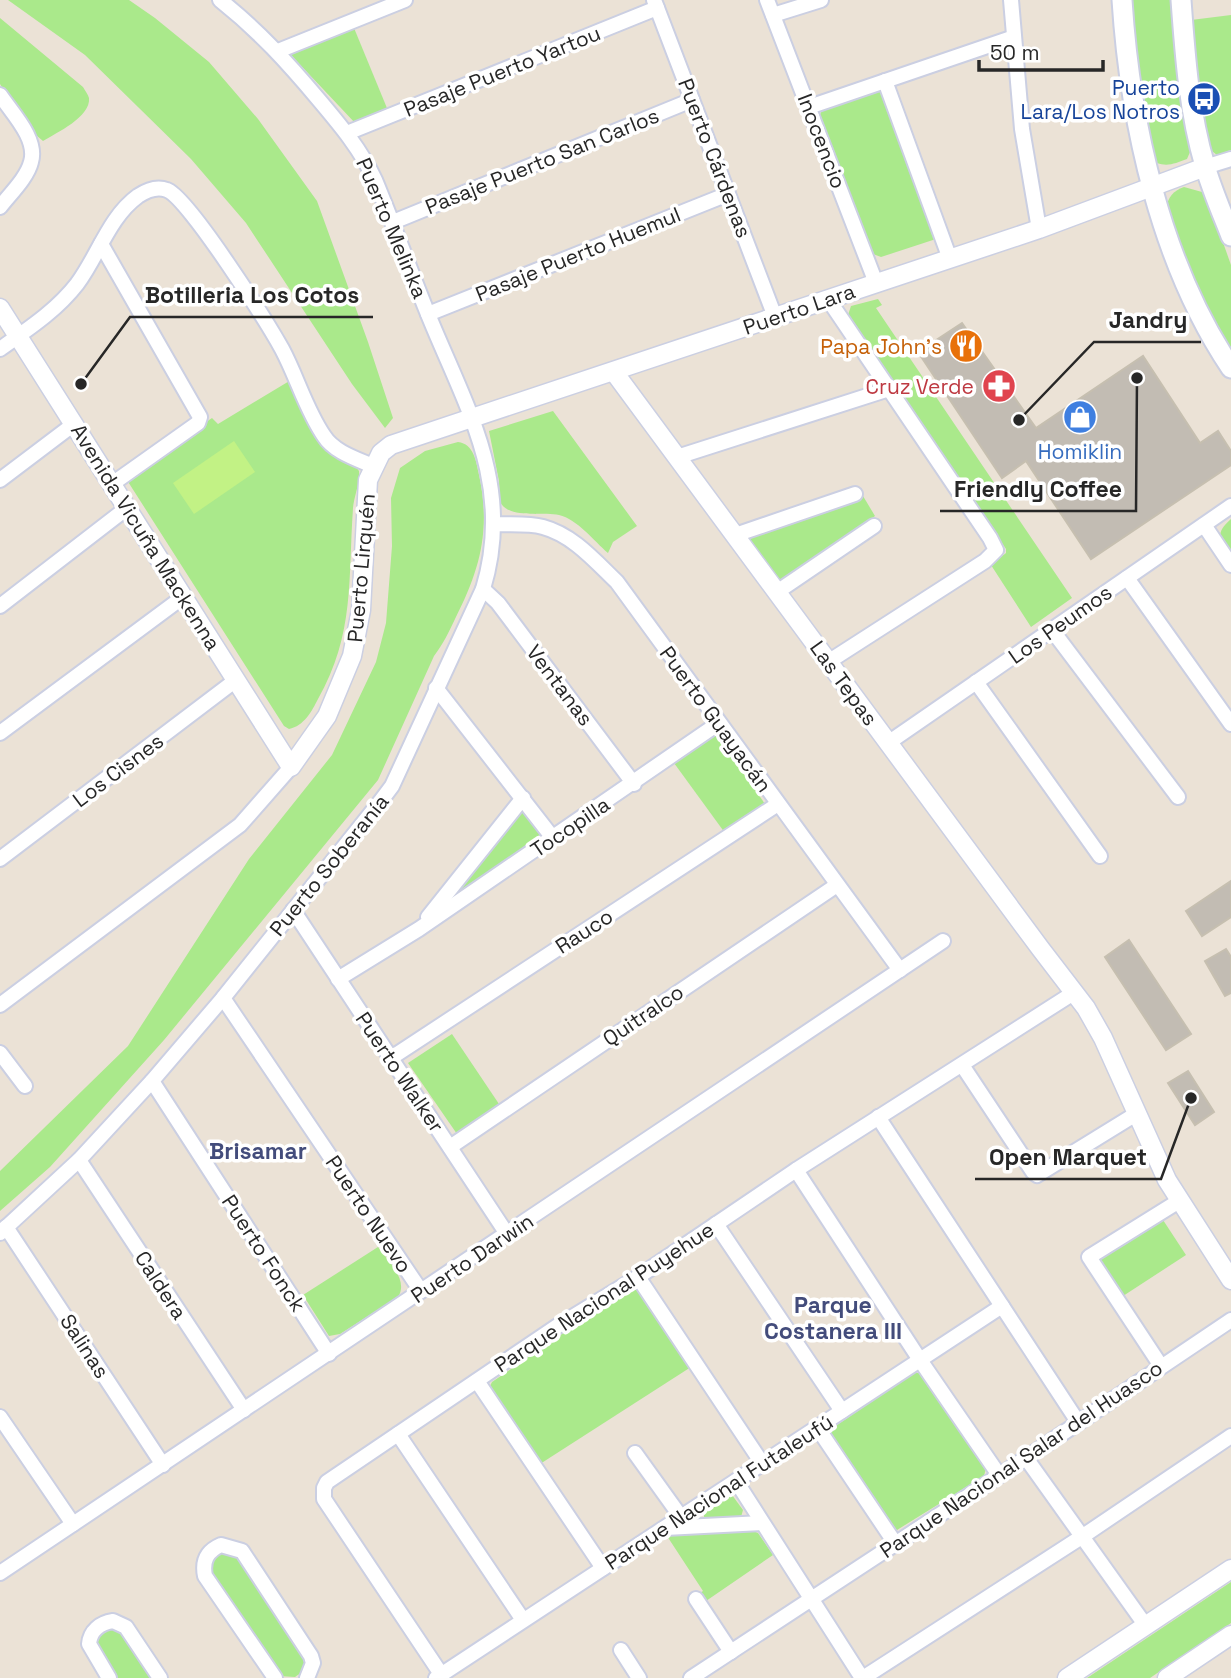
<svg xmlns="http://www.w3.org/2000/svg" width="1231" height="1678" viewBox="0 0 1231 1678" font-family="'Space Grotesk',sans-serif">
<rect width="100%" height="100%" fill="#ebe2d6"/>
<g fill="#aae98b">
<polygon points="8,0 129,0 155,18 209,62 258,119 317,201 368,342 393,418 385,428 352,384 246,223 191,159 85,55"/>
<path d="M1129,0H1171L1174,47L1190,152L1187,159C1176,163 1168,167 1157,163L1146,129Z"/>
<polygon points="1231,15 1231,150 1217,155 1208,148 1196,77 1191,20"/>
<path d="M0,18L83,87C85,91 88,94 89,98C91,117 56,133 43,141L30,130L0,84Z"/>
<polygon points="354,28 389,113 356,124 290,54 291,51"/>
<polygon points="882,88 936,239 881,257 873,254 870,250 820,115 822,109"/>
<path d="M1184,187L1202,192L1208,200L1231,265V351L1207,309L1166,209C1168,197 1173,191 1184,187Z"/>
<polygon points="878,299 882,305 876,308 1072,598 1031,627 991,565 1006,553 1006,549 848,315 851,306"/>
<path d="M291,380L359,471C360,484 354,496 353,508C348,579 355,634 318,699C312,711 304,726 289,729L284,726L125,477L212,418L218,424Z"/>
<path d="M553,411L637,526L613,542L608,553C594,541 577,519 559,515C542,512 509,519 500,502L499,481L489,431Z"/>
<path d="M458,442C474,444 476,461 479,475C491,530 480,570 455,619C449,632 443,644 434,656L378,780L164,1040L50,1167L0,1211V1171L128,1046L249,859L332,755L376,662L386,623L392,546L391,498L400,468L425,451Z"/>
<polygon points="863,496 875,516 786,580 778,580 749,542 750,536"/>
<path d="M1231,519V554C1220,539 1214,534 1231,519Z"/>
<polygon points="715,733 765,804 725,833 674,763"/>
<polygon points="521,811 525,812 540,832 539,838 441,907"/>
<polygon points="452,1034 501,1107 457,1134 408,1063"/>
<polygon points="1160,1220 1163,1220 1186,1255 1120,1298 1100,1261 1101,1257"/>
<path d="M378,1247C388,1261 409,1280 398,1297L340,1334L329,1336L303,1295Z"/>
<polygon points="633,1289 640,1290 691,1367 540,1464 492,1393 490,1386 492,1382 597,1310"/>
<polygon points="914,1373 921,1373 986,1468 984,1476 897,1530 893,1529 830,1437 831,1429"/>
<polygon points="732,1495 743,1510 741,1517 709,1520 704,1517 704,1511 726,1496"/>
<polygon points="753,1531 758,1533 773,1555 706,1601 700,1593 703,1591 667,1536 668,1534"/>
<path d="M226,1552L237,1554L303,1657C306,1667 303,1672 295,1677L279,1676L211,1572C210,1560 215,1556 226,1552Z"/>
<polygon points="1231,1582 1231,1623 1150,1678 1087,1678"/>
<polygon points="106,1628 119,1629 153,1678 115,1678 95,1644 96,1638"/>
</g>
<polygon fill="#c2f285" points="234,441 255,472 194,514 173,483"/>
<g fill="#c2bcb3" stroke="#c6bfb0" stroke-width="2">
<polygon points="962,323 1036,428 1143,356 1200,443 1218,431 1231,451 1231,465 1091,559 1026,461 1002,478 918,352"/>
<polygon points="1231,881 1231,917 1202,936 1186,911"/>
<polygon points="1129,940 1191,1034 1166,1050 1105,957"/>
<polygon points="1226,949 1231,957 1231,993 1225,996 1205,961"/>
<polygon points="1188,1071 1214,1112 1195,1125 1168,1083"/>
</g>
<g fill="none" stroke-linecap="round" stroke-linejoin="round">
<g stroke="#cbcfe2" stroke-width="18">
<g id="minor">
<polyline points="654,0 775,317"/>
<polyline points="767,0 876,283"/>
<polyline points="1011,0 1022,129 1039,229"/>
<polyline points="773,15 821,0"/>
<polyline points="278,51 405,0"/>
<polyline points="885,81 950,259"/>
<path d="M0,95C12,113 38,139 31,162C27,178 10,194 0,207"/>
<polyline points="809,107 1014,37"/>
<polyline points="347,133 657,8"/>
<polyline points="1205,167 1231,159"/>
<polyline points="393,222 692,100"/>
<polyline points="101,244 200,417 198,423 112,484"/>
<polyline points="828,299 990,538 996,550 985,561 828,662"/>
<polyline points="428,314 728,194"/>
<path d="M0,349C28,329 56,311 77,284C98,256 109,217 138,196C147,190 157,186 167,190C188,197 268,324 282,349C297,377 306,410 324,436C334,452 357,459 373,466"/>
<polyline points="677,457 889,389"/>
<polyline points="0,480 74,424"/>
<path d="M495,524C510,525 528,523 543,527C573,535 595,561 617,582L900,970"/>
<polyline points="1204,525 1231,565"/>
<polyline points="735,535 855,494"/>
<polyline points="1127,578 1231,724"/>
<polyline points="483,589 498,603 634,784"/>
<polyline points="777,592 874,526"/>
<polyline points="0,606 127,508"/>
<polyline points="1052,630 1178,797"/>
<polyline points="976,682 1100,856"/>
<polyline points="436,688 553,838"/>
<polyline points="0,733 183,597"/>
<polyline points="888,743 1231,506"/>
<polyline points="0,859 236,680"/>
<polyline points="293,910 507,1234"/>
<polyline points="428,917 523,798"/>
<polyline points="338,979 419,929 719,723"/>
<polyline points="223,998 421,1291"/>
<polyline points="0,1005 240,825 291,767"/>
<polyline points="0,1053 25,1086"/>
<polyline points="391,1058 778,804"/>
<polyline points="962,1065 1033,1172 1037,1175 1136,1114"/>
<polyline points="152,1081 329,1354"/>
<polyline points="878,1117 1078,1422"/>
<polyline points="450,1147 837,885"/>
<polyline points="79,1160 244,1410"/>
<polyline points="796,1170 920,1360 999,1475"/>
<polyline points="716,1224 842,1411"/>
<polyline points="6,1227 163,1465"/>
<path d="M0,1233L79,1160L152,1081L223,998L380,802L392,786L483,589C514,487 468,411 430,319C411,273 394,226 375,180C361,150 341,126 319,100C288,63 259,31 220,0"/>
<polyline points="638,1277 762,1463"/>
<polyline points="1161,1366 1089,1257 1179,1201"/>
<polyline points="477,1381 603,1568"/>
<polyline points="0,1417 73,1524"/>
<polyline points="817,1427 895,1543"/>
<polyline points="398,1434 523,1620"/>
<polyline points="635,1453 681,1517"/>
<polyline points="1026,1458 1146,1626"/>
<polyline points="736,1481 862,1678"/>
<polyline points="665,1528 762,1523"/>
<polyline points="0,1573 943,941"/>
<polyline points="696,1599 731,1652"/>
<polyline points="621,1650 639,1678"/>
<polyline points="441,1674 324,1499 324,1488 327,1482 556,1327 638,1277 796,1170 1075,992"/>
<path d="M109,1678L89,1644C90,1631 100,1623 113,1621L126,1627L160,1678"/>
<path d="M275,1678L205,1576C202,1561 207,1551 221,1545L242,1551L311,1656L313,1663L307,1678"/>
<polyline points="436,1678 1002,1306"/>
<polyline points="691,1678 1026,1458 1231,1320"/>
<polyline points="863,1678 1083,1536 1231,1436"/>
</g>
</g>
<g stroke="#cbcfe2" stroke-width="21">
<g id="tertiary">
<polyline points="0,308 291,767 327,716 352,656 361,610 368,480 381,453 391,445 1039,229 1205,167"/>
<polyline points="614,372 1040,948 1086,1008 1103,1038 1167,1180 1231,1280"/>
<polyline points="1067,1678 1231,1569"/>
<polyline points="1167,1678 1231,1635"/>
</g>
</g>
<g stroke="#cbcfe2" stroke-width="23">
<g id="secondary">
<path d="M1122,0C1130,124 1161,264 1231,368"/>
<path d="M1181,0C1185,55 1189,112 1205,166C1212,190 1222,213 1231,236"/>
</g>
</g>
<use href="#minor" stroke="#fff" stroke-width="14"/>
<use href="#tertiary" stroke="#fff" stroke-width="18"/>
<use href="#secondary" stroke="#fff" stroke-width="19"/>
</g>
<defs>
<g id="bus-disc" transform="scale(1.75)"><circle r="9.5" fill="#1a4fb4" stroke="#fff"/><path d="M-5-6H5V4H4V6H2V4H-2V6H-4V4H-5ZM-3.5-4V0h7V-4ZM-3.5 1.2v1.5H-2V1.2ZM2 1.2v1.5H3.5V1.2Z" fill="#fff"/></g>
<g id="restaurant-disc" transform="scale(1.75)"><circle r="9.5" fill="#e8710a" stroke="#fff"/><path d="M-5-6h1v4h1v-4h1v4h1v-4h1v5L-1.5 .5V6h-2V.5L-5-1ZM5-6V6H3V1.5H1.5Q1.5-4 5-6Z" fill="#fff"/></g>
<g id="pharmacy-disc" transform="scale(1.75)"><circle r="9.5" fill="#e0444e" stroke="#fff"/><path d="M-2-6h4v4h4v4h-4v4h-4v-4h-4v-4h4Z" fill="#fff"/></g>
<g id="shop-disc" transform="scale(1.75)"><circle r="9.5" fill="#3f7fe0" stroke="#fff"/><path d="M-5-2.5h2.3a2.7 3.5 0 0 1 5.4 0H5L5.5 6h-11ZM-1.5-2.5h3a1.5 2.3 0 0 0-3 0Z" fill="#fff"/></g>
</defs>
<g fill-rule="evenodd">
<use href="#bus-disc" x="1204" y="99"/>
<use href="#restaurant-disc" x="966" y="346"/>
<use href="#pharmacy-disc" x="999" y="386"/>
<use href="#shop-disc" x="1080" y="417"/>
</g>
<g text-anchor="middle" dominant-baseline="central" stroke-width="7" stroke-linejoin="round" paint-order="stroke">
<g font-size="21" fill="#272727" stroke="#fff">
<text transform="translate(502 71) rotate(-22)">Pasaje Puerto Yartou</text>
<text transform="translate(822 141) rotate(69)">Inocencio</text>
<text transform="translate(715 158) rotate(69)">Puerto Cárdenas</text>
<text transform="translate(542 161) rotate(-22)">Pasaje Puerto San Carlos</text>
<text transform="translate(392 228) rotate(67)">Puerto Melinka</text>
<text transform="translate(578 254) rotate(-22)">Pasaje Puerto Huemul</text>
<text transform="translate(799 309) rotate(-19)">Puerto Lara</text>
<text transform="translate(146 537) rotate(58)">Avenida Vicuña Mackenna</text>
<text transform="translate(361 568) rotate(-85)">Puerto Lirquén</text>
<text transform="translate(1060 624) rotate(-35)">Los Peumos</text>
<text transform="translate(844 683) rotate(54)">Las Tepas</text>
<text transform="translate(560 685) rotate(53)">Ventanas</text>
<text transform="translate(716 719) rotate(54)">Puerto Guayacán</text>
<text transform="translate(118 770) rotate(-37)">Los Cisnes</text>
<text transform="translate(570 827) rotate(-34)">Tocopilla</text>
<text transform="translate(329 865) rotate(-51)">Puerto Soberanía</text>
<text transform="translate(584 931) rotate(-33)">Rauco</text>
<text transform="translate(643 1015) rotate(-34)">Quitralco</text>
<text transform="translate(400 1072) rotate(56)">Puerto Walker</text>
<text transform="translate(369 1214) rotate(56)">Puerto Nuevo</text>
<text transform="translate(264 1253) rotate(57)">Puerto Fonck</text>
<text transform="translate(472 1258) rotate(-34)">Puerto Darwin</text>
<text transform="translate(161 1285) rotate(57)">Caldera</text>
<text transform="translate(604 1297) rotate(-33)">Parque Nacional Puyehue</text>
<text transform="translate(85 1346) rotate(57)">Salinas</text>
<text transform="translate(1021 1459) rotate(-34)">Parque Nacional Salar del Huasco</text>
<text transform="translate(719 1492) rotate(-33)">Parque Nacional Futaleufú</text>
</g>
<g font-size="21" fill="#164399" stroke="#fff" text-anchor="end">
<text x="1180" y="87">Puerto<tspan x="1180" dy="24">Lara/Los Notros</tspan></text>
</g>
<g font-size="21" fill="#c56008" stroke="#fff" text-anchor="end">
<text x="942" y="346">Papa John's</text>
</g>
<g font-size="21" fill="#be3a42" stroke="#fff" text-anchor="end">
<text x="974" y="386">Cruz Verde</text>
</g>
<g font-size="21" fill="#366cbe" stroke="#fff">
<text x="1080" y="451">Homiklin</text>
</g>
<g font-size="23" font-weight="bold" fill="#434c7b" stroke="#fff">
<text x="258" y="1151">Brisamar</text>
<text x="833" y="1305">Parque<tspan x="833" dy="26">Costanera III</tspan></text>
</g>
</g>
<path fill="none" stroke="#272727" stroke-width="2.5" d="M81 384L130 317H373M1019 420L1094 342H1201M1137 378L1136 511H940M1191 1098L1161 1179H975"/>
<g fill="#272727" stroke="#fff" stroke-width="2.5">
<circle cx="81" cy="384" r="7"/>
<circle cx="1019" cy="420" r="7"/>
<circle cx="1137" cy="378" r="7"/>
<circle cx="1191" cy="1098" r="7"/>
</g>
<g font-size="23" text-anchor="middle" font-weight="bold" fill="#272727" stroke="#fff" stroke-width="7" stroke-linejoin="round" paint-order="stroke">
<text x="252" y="303">Botilleria Los Cotos</text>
<text x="1148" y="328">Jandry</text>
<text x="1038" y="497">Friendly Coffee</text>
<text x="1068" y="1165">Open Marquet</text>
</g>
<path d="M979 60v10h124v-10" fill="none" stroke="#272727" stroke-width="3.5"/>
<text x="990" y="60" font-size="21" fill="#272727" stroke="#ffffff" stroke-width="5" paint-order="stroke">50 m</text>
</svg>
